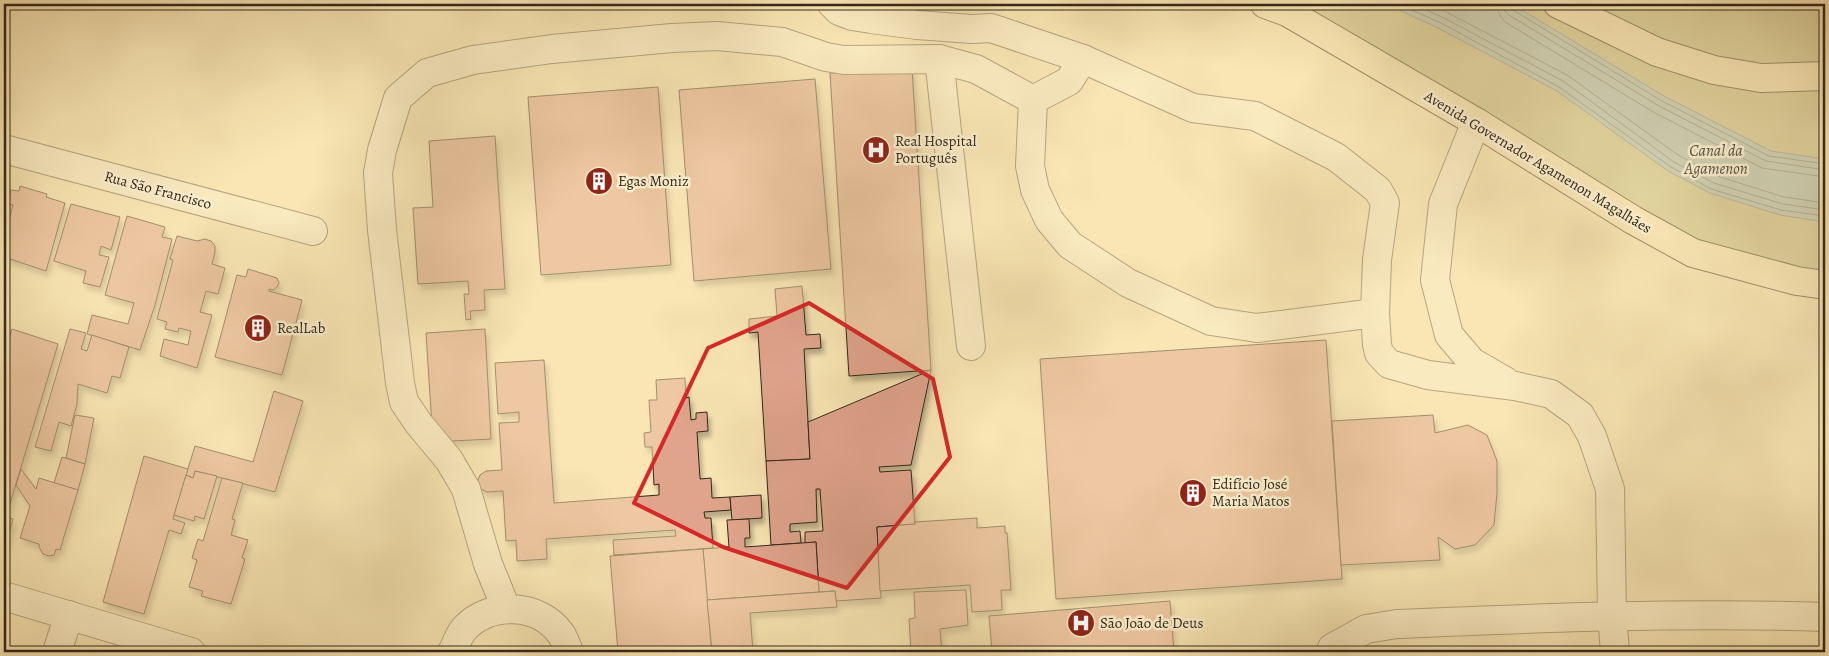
<svg xmlns="http://www.w3.org/2000/svg" width="1829" height="656" viewBox="0 0 1829 656" font-family="Alegreya,serif">
<defs>
<filter id="shadow"><feDropShadow dx="3" dy="5.5" stdDeviation="2.5" flood-color="#0004"/></filter>
</defs>
<rect width="100%" height="100%" fill="#f9e6b4"/>
<filter id="stains"><feTurbulence type="fractalNoise" baseFrequency=".004" numOctaves="4"/><feColorMatrix values="0 0 0 0 .2 0 0 0 0 .09 0 0 0 0 .02 0 0 0 .5 -.17"/></filter>
<radialGradient id="worn" r=".72"><stop offset=".6" stop-color="#630" stop-opacity="0"/><stop offset="1" stop-color="#630" stop-opacity=".3"/></radialGradient>
<polygon fill="#c6c287" stroke="#7d7550" points="1285,4 1825,4 1825,284 1693,253"/>
<polygon fill="#a3bdb8" stroke="#778178" points="1386,4 1512,4 1664,96 1771,151 1825,159 1825,222 1780,215 1710,193 1668,171 1557,91 1438,28"/>
<g fill="none" stroke-linecap="round" stroke-linejoin="round">
<g stroke="#6c7268" stroke-width="1">
<polyline points="1398,4 1441,23 1559,87 1671,167 1711,189 1781,210 1825,216"/>
<polyline points="1413,4 1444,18 1563,81 1674,162 1714,183 1783,204 1825,210"/>
<polyline points="1431,4 1567,75 1678,155 1717,176 1784,197 1825,203"/>
<polyline points="1496,4 1499,14 1505,22 1655,113 1762,168 1825,177"/>
<polyline points="1504,4 1505,11 1509,15 1659,106 1766,161 1825,170"/>
<polyline points="1510,4 1513,10 1662,101 1769,156 1825,164"/>
</g>
</g>
<g fill="#e0a48d" stroke="#342819" filter="url(#shadow)">
<polygon points="912,68 931,370 849,376 830,73"/>
<polygon points="815,79 831,269 694,281 679,90"/>
<polygon points="658,87 671,265 541,275 528,97"/>
<polygon points="495,136 505,289 484,290 485,310 470,311 471,319 466,320 464,294 469,294 468,281 418,284 413,208 433,207 429,141"/>
<polygon points="20,186 47,194 46,197 65,203 46,271 4,257 4,240 13,205 7,203 11,190 19,191"/>
<polygon points="4,194 9,195 4,214"/>
<polygon points="71,204 120,217 111,250 101,246 99,255 109,257 100,287 83,283 86,271 54,261"/>
<polygon points="127,216 165,227 162,237 172,239 155,305 140,350 87,334 92,315 128,324 134,303 105,295"/>
<polygon points="177,236 197,241 205,239 211,241 215,246 215,252 212,264 225,268 218,294 206,291 200,312 212,315 197,368 160,356 164,339 188,345 191,331 179,328 178,332 165,329 167,322 157,319 173,260 170,259"/>
<polygon points="248,269 277,278 279,283 277,287 273,290 269,289 269,291 302,300 282,375 215,357 237,275 246,277"/>
<polygon points="802,286 806,335 820,334 821,348 804,349 810,459 766,461 758,332 749,333 749,319 777,316 775,289"/>
<polygon points="12,329 58,344 6,517 13,519 4,551 4,358"/>
<polygon points="70,329 86,333 81,349 87,351 92,335 129,347 120,378 112,376 107,393 78,384 77,404 71,426 59,422 51,451 35,447"/>
<polygon points="485,329 491,439 433,442 426,333"/>
<polygon points="1326,340 1342,579 1056,599 1040,359"/>
<polygon points="544,360 554,503 659,495 659,484 654,485 652,447 645,447 644,433 651,432 649,400 657,400 656,380 685,378 686,398 689,397 691,420 696,419 696,413 707,412 708,431 697,432 700,479 711,478 712,498 730,497 731,510 704,512 705,518 711,518 713,548 614,555 613,540 676,536 675,530 546,539 547,559 517,561 516,540 506,541 503,491 487,492 481,489 477,483 480,475 486,471 502,470 499,423 519,422 519,412 498,414 495,363"/>
<polygon points="931,370 911,465 879,467 880,472 911,470 915,524 877,527 881,598 836,601 835,591 819,592 816,542 805,543 805,532 823,531 820,489 816,489 817,522 790,524 790,532 800,531 801,543 771,545 766,461 810,459 808,422"/>
<polygon points="274,391 303,401 275,492 195,471 193,478 186,475 195,446 253,462"/>
<polygon points="75,415 94,418 85,464 66,458"/>
<polygon points="1433,415 1435,433 1468,425 1487,435 1497,461 1497,493 1494,525 1475,545 1455,549 1438,537 1440,560 1341,565 1332,421"/>
<polygon points="144,456 188,469 173,519 185,523 181,534 169,530 144,614 103,602"/>
<polygon points="62,457 85,464 78,490 54,483"/>
<polygon points="21,469 36,489 39,478 78,490 60,550 56,549 54,555 49,556 43,554 39,547 39,544 20,538 30,506 16,485"/>
<polygon points="195,471 217,476 204,519 195,516 194,521 174,515 186,475 193,478"/>
<polygon points="222,478 243,483 232,519 235,520 231,535 248,540 242,558 245,559 231,604 201,596 203,591 189,587 197,560 192,558 198,539 203,541"/>
<polygon points="761,495 762,518 732,520 730,497"/>
<polygon points="977,518 977,528 1005,526 1005,533 1007,533 1011,590 1001,590 1002,610 972,612 970,585 880,591 877,527 915,524 915,522"/>
<polygon points="749,519 750,538 745,538 745,547 816,542 819,592 707,600 703,549 729,547 727,520"/>
<polygon points="703,549 712,652 618,652 610,556"/>
<polygon points="966,590 968,625 940,629 942,652 911,652 909,619 915,618 914,592"/>
<polygon points="835,591 837,607 750,613 753,652 712,652 707,600"/>
<polygon points="1170,601 1174,652 992,652 989,616"/>
</g>
<g fill="none" stroke-linecap="round" stroke-linejoin="round">
<g stroke="#655840" stroke-width="30">
<g id="minor">
<polyline points="832,4 839,11 852,16 871,19 917,25 972,29 991,28 1083,59 1193,108 1255,116 1336,157 1378,190 1385,203 1377,260 1375,313 1377,345 1379,353 1389,364 1428,375 1515,386 1551,394 1580,415 1592,436 1610,489 1612,615 1615,652"/>
<polyline points="939,59 971,346"/>
<polyline points="1033,100 1030,166 1035,190 1049,220 1070,245 1128,283 1211,321 1257,328 1375,313"/>
<polyline points="1033,100 1069,81 1083,59"/>
<polyline points="1476,122 1443,204 1435,280 1449,335 1472,362 1505,381"/>
<polyline points="4,149 313,231"/>
<polyline points="4,596 191,652"/>
<polyline points="506,608 488,564 466,489 449,460 419,424 404,402 400,383 382,230 378,173 382,150 398,98 427,73 473,60 552,49 672,38 717,36 782,42 826,57 844,60 939,59 976,69 1033,100"/>
<polyline points="57,652 69,615"/>
<path d="M452,652C456,645 459,634 465,628C491,601 539,603 561,634C565,640 567,647 569,652"/>
<path d="M1331,652L1332,648L1366,629L1397,624C1540,618 1682,612 1825,617"/>
</g>
</g>
<g stroke="#342819" stroke-width="30">
<polyline id="major" points="1265,4 1287,12 1476,122 1633,220 1693,253 1797,281 1825,285"/>
</g>
<g stroke="#342819" stroke-width="30">
<polyline id="highway" points="1558,4 1657,52 1714,70 1761,78 1825,76"/>
</g>
<use href="#minor" stroke="#fbefce" stroke-width="28"/>
<use href="#major" stroke="#f9e6b4" stroke-width="28"/>
<use href="#highway" stroke="#f9e6b4" stroke-width="28"/>
</g>
<path d="M0 0H1829V656H0ZM809,303L933,379L950,457L847,588L723,547L634,503L708,348Z" fill="#f9e6b4" fill-opacity=".55" fill-rule="evenodd"/>
<path fill="none" stroke="#d62828" stroke-width="4" stroke-linejoin="round" d="M809,303L933,379L950,457L847,588L723,547L634,503L708,348Z"/>
<defs>
<g id="hospital-disc" transform="scale(1.4375)"><circle r="9.5" fill="#8f2418" stroke="#fbefce"/><path d="M-5-5h3v3.5h4V-5h3V5h-3V1.5h-4V5h-3Z" fill="#fff"/></g>
<g id="building-disc" transform="scale(1.4375)"><circle r="9.5" fill="#8f2418" stroke="#fbefce"/><path d="M-4-6H4V6H1V3H-1V6H-4ZM-2.5-4.3h1.7v1.8h-1.7ZM.8-4.3h1.7v1.8H.8ZM-2.5-1h1.7V.8h-1.7ZM.8-1h1.7V.8H.8Z" fill="#fff"/></g>
</defs>
<g fill-rule="evenodd">
<use href="#hospital-disc" x="876" y="150"/>
<use href="#building-disc" x="599" y="181"/>
<use href="#building-disc" x="258" y="328"/>
<use href="#building-disc" x="1193" y="493"/>
<use href="#hospital-disc" x="1081" y="623"/>
</g>
<g text-anchor="middle" dominant-baseline="central" stroke-width="5" stroke-linejoin="round" paint-order="stroke">
<g font-size="15" fill="#342819" stroke="#fbefce" text-anchor="start">
<text x="895" y="141">Real Hospital<tspan x="895" dy="17">Português</tspan></text>
<text x="618" y="181">Egas Moniz</text>
<text x="277" y="328">RealLab</text>
<text x="1212" y="484">Edifício José<tspan x="1212" dy="17">Maria Matos</tspan></text>
<text x="1100" y="623">São João de Deus</text>
</g>
<g font-size="15" fill="#342819" stroke="#fbefce">
<text transform="translate(1538 162) rotate(31)">Avenida Governador Agamenon Magalhães</text>
<text transform="translate(158 190) rotate(15)">Rua São Francisco</text>
</g>
<g font-size="16" font-style="italic" fill="#555549" stroke="#fbefce">
<text x="1716" y="151">Canal da<tspan x="1716" dy="18">Agamenon</tspan></text>
</g>
</g>
<rect width="1829" height="656" fill="none" stroke="#f9e6b4" stroke-width="20"/>
<rect x="5" y="5" width="1819" height="646" fill="none" stroke="#342819" stroke-width="2.5"/>
<rect x="10" y="10" width="1809" height="636" fill="none" stroke="#342819"/>
<rect width="100%" height="100%" filter="url(#stains)"/>
<rect width="100%" height="100%" fill="url(#worn)"/>
</svg>
